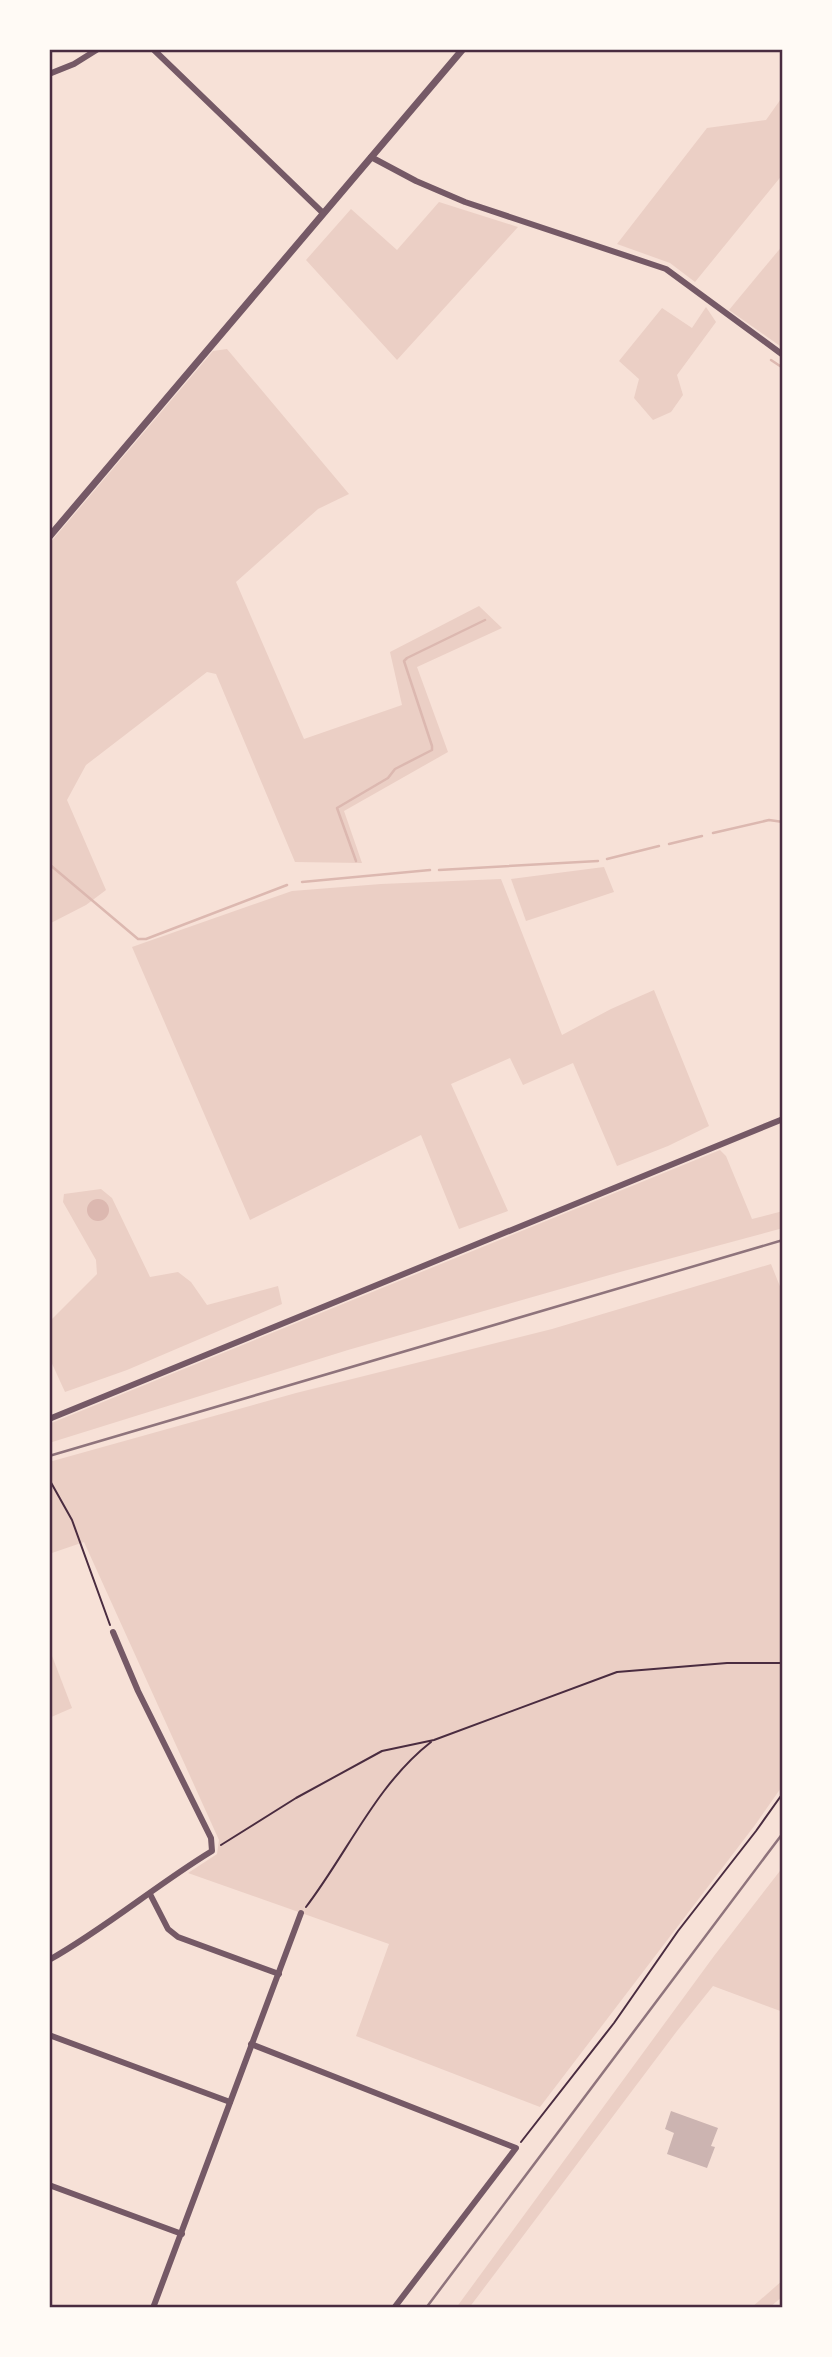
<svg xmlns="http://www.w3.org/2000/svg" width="832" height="2357" viewBox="0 0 832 2357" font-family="'Work Sans',sans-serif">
<rect width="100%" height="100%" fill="#f7e1d7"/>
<g fill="#ebcfc5">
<polygon points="783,96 783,174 695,282 670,263 617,244 707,128 766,120"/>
<polygon points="439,202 518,227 397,360 306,260 351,209 397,250"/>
<polygon points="783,245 783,348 729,310"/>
<polygon points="706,307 716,322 677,375 683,395 671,412 653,420 634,398 639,379 619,361 662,308 692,328"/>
<polygon points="227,349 349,494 318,509 236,582 304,739 402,705 390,652 479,606 502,628 417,667 448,752 344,811 362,863 295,862 216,674 207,672 86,765 67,800 106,890 86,905 49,924 49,544 213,351"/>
<polygon points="604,867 614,892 526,921 511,879"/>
<polygon points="501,879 562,1035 611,1009 654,990 709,1126 668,1146 617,1166 573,1063 523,1085 510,1058 451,1084 508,1211 459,1229 421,1135 250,1220 132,947 292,891 381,884"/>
<polygon points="720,1150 726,1156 752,1219 783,1211 783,1228 620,1272 348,1350 49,1443 49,1424"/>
<polygon points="101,1189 112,1198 150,1277 178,1272 191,1282 207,1305 278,1286 282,1304 127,1370 65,1392 49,1357 49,1322 97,1274 96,1260 63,1202 64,1194"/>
<polygon points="771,1264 783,1294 783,1785 755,1825 540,2107 356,2036 389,1944 188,1873 217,1854 219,1840 84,1542 49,1554 49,1462 296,1393 552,1329"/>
<polygon points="49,1648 72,1708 49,1718"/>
<polygon points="783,1867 783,2012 713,1986 677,2031 469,2308 456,2308 714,1956"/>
<polygon points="783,2280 783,2296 769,2308 751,2308"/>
</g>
<circle fill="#dcb8b0" cx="98" cy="1210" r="11"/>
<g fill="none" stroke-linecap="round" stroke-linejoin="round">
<g stroke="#dcb8b0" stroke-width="2.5">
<polyline points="771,360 783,368"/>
<polyline points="713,833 769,820 783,822"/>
<polyline points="669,844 702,836"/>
<polyline points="607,859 659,846"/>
<polyline points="356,861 337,808 388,778 395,769 432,750 432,746 404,661 407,658 485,620"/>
<polyline points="49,864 138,939 146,939 287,885"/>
<polyline points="439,870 598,861"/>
<polyline points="302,882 430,870"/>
</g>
</g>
<polygon fill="#ccb4b1" points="671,2111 718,2128 711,2146 715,2147 707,2168 667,2154 674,2133 665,2129"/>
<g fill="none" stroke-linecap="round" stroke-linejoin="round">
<g stroke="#4a2c40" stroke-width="2">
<polyline points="49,1479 72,1520 110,1625"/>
<polyline points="221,1845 296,1798 382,1751 434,1740 617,1672 727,1663 783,1663"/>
<path d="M306,1907C348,1852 376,1785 431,1742"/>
<polyline points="521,2142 614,2023 678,1931 756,1831 783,1793"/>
</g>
<g stroke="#755966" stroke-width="6">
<polyline points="153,49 323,213"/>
<polyline points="49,74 74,64 98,49"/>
<polyline points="371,157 416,181 465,202 666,269 783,355"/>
<polyline points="49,1419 783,1119"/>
<polyline points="150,1894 168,1929 178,1937 279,1974"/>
<path d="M49,1960C106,1928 156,1885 212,1851L211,1838L138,1691L113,1632"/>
<polyline points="49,2035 230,2102"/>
<polyline points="251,2044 516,2148 394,2308"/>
<polyline points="49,2185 182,2234"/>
<polyline points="153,2308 301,1913"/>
</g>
<polyline stroke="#755966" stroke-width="7" points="49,537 463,49"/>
<g stroke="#8f747c" stroke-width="2.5">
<polyline points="49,1456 783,1240"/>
<polyline points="426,2308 783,1833"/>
</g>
</g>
<rect width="832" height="2357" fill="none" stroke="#fffaf5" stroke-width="102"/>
<rect x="51" y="51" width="730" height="2255" fill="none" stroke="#4a2c40" stroke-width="2.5"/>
</svg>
